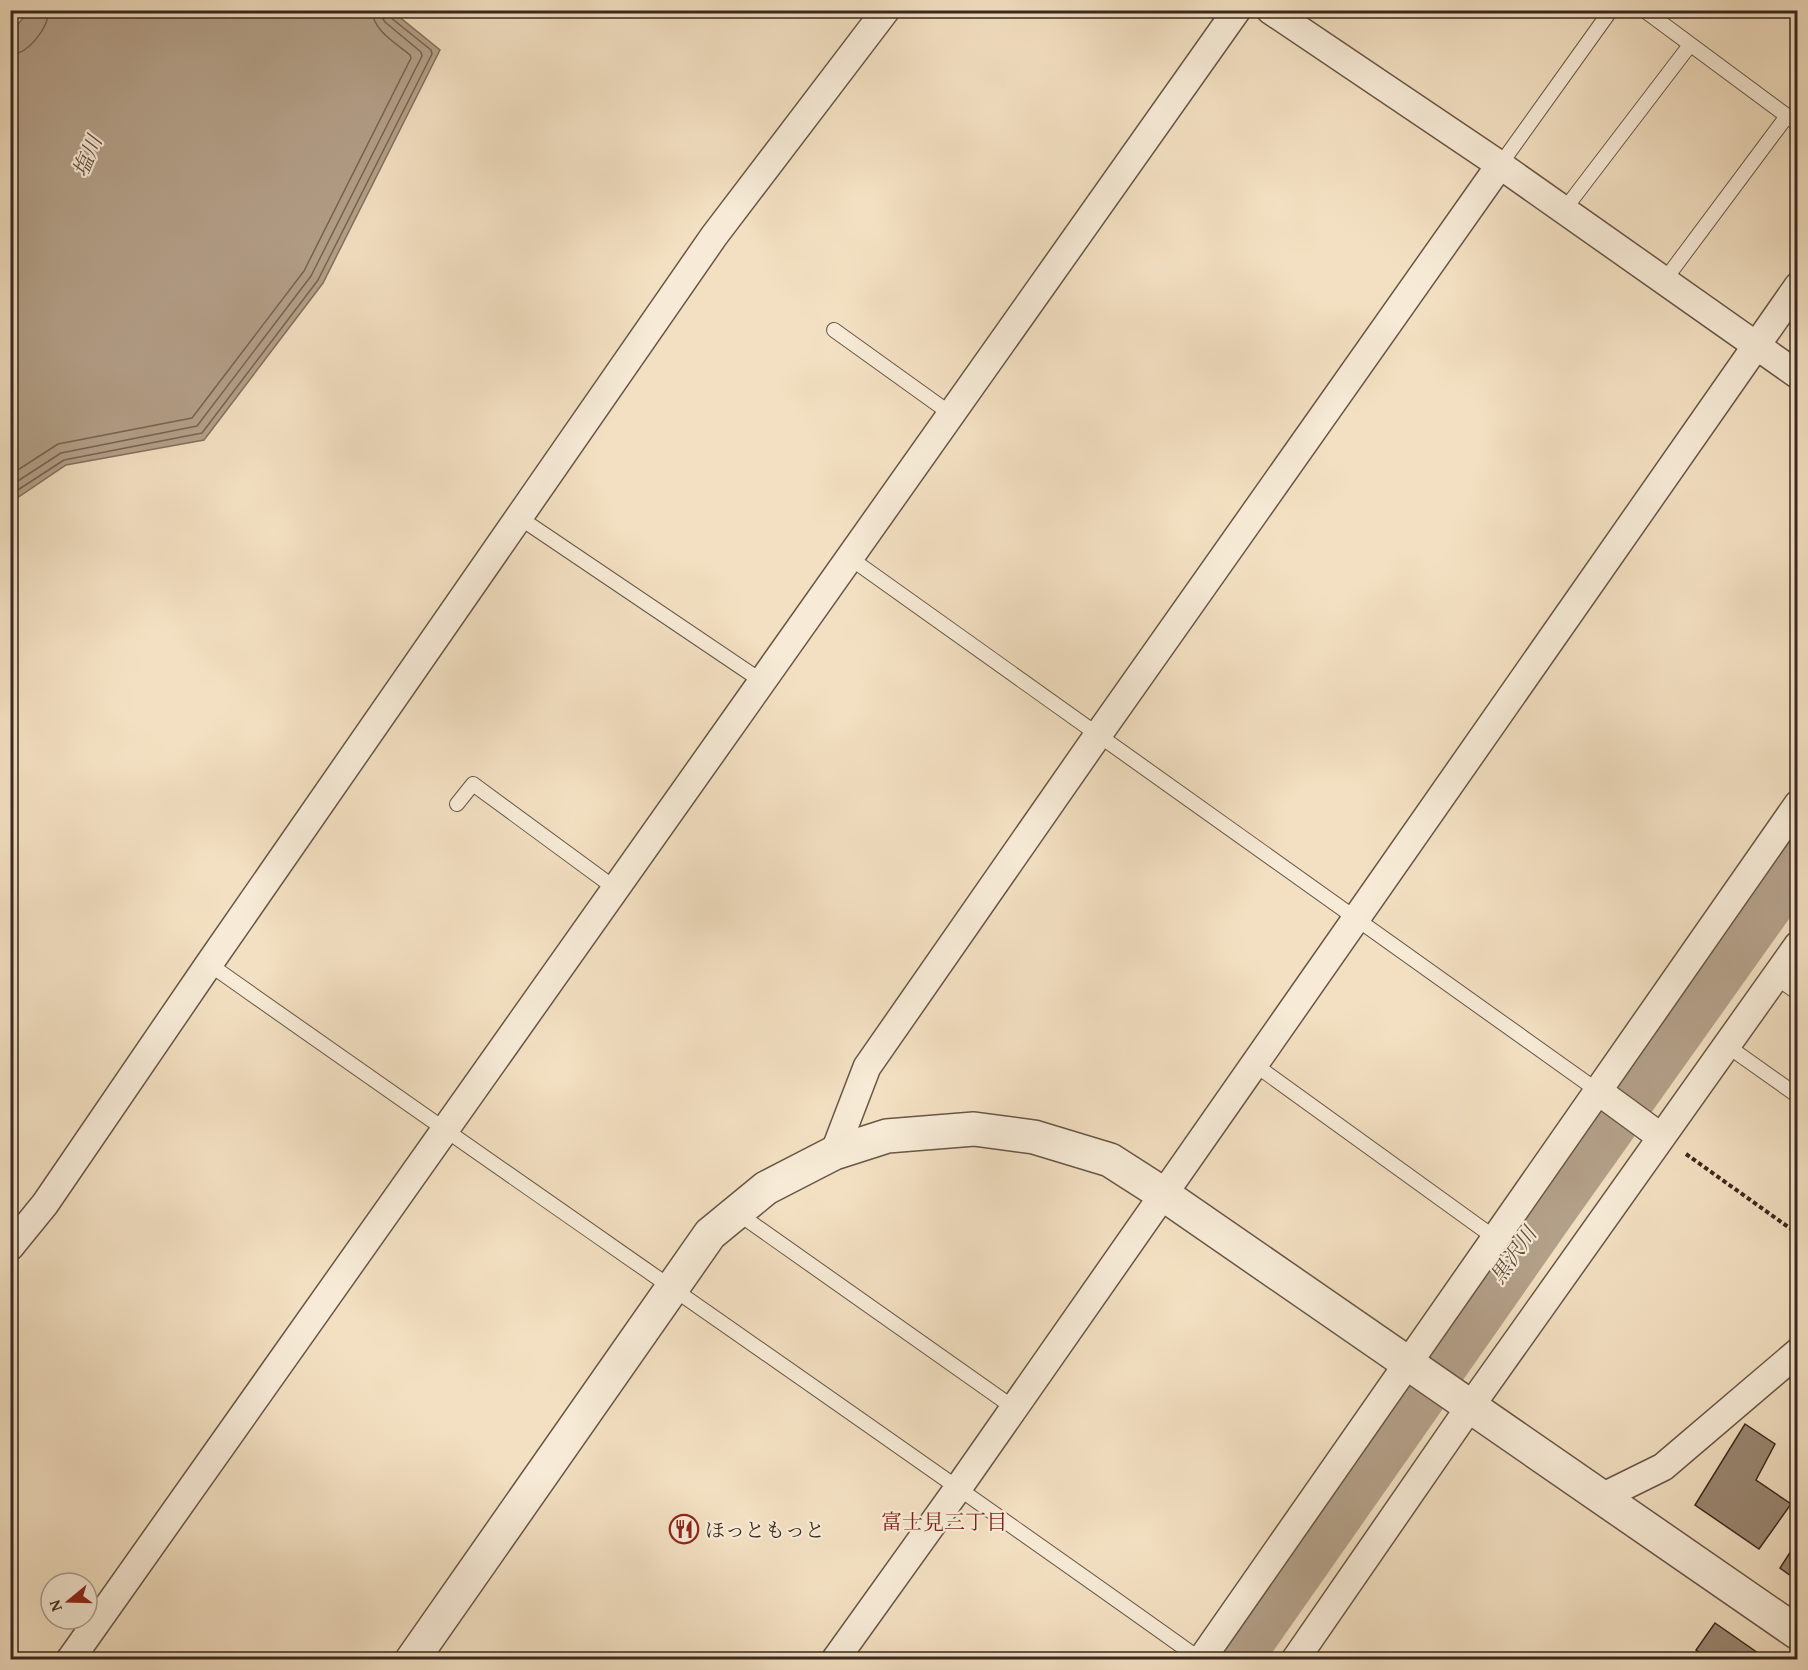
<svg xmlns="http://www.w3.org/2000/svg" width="1808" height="1670" viewBox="0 0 1808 1670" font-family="'Gentium Book Plus','Noto Serif JP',serif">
<rect width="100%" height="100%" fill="#f3e0c2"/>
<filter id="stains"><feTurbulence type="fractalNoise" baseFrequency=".00333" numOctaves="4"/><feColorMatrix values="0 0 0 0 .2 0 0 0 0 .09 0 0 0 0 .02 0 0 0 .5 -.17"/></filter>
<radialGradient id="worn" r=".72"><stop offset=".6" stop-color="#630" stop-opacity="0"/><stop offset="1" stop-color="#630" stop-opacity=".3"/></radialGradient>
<polygon fill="#b4a18a" stroke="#83715f" stroke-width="1.5" points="28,11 392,11 440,50 323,283 204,440 66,465 11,502 10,35"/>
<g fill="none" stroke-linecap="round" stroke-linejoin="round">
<g stroke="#766454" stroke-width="1.5">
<path d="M10,55C29,54 48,28 49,10"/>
<path d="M10,475L58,444L192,418L304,271L411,58L410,55C396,43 373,31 372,10"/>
<polyline points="10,486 61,453 197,426 311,276 422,56 421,52 385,22 382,17 381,10"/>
<polyline points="10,495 64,460 202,433 318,280 432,54 431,50 390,17 389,10"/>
</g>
<polyline stroke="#b4a18a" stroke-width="64" points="1228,1660 1545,1207 1798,851"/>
</g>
<g fill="#9a8873" stroke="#39281e" stroke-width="1.5">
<polygon points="1745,1424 1775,1444 1756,1480 1791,1504 1759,1549 1695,1505"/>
<polygon points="1798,1540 1798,1581 1780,1568"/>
<polygon points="1715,1623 1768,1660 1710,1660 1696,1650"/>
</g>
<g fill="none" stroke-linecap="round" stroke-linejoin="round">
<g stroke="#685647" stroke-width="16">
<g id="service">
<polyline points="1644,10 1798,124"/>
<polyline points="1500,165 1611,10"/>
<polyline points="1564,210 1690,45"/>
<polyline points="1664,281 1787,116"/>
<polyline points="834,330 951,414"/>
<polyline points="520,518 763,682"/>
<polyline points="850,558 1598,1091"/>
<polyline points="457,804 473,784 616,889"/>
<path d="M209,964C539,1197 872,1425 1201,1660"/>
<polyline points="1775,977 1798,993"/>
<polyline points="1726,1045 1798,1096"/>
<polyline points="1254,1064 1495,1238"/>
<polyline points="736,1212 1014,1408"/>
</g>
</g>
<g stroke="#685647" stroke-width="30">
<g id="minor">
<polyline points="1270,10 1500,165 1798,375"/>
<polyline points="1598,1091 1661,1137"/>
<polyline points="834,1153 867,1067 1098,735 1500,165"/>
<polyline points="10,1247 45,1204 209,964 714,236 886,10"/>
<polyline points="1602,1497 1663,1467 1798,1352"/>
<polyline points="70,1660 1237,10"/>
<polyline points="835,1660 959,1487 1798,286"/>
<polyline points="1201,1660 1798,804"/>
<polyline points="1295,1660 1460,1421 1798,945"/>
</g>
</g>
<g stroke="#685647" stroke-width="36">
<polyline id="tertiary" points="412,1660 710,1234 766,1188 834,1153 887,1136 974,1129 1034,1137 1110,1160 1163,1194 1798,1633"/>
</g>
<polyline stroke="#39281e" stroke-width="4" stroke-dasharray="4.5 3" stroke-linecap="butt" points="1686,1154 1798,1234"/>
<use href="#service" stroke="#f7ebd7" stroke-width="14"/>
<use href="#minor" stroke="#f7ebd7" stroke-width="27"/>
<use href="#tertiary" stroke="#f7ebd7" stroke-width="33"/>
</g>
<defs>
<g id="restaurant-ring" transform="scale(1.5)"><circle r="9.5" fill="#f7ebd7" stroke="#8f2418" stroke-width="1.5"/><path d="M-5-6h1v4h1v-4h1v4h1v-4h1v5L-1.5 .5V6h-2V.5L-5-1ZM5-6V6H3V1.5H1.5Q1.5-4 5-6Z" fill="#8f2418"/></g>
</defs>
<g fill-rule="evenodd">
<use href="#restaurant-ring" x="684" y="1529"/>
</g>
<g text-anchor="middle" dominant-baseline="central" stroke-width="4.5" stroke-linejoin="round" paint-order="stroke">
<g font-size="20" fill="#39281e" stroke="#f7ebd7" text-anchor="start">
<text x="705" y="1529">ほっともっと</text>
</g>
<g font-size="21" font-style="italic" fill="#5e4c3e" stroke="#f7ebd7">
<text transform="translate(87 156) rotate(-67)">塩川</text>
<text transform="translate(1513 1255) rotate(-55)">黒沢川</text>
</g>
<g font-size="21" fill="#7a1f14" stroke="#f7ebd7">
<text x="944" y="1521">富士見三丁目</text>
</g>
</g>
<rect width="1808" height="1670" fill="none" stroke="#f3e0c2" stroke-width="36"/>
<rect x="12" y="12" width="1784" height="1646" fill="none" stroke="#39281e" stroke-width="3"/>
<rect x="18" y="18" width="1772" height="1634" fill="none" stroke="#39281e" stroke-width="1.5"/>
<g transform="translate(69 1601) rotate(251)"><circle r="28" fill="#f7ebd7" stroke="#ab9d8d" stroke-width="1.5"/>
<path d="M0-4.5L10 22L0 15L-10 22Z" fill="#8f2418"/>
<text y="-9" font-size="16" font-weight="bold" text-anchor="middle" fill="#39281e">N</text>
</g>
<rect width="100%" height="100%" filter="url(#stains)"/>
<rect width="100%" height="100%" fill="url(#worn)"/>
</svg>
